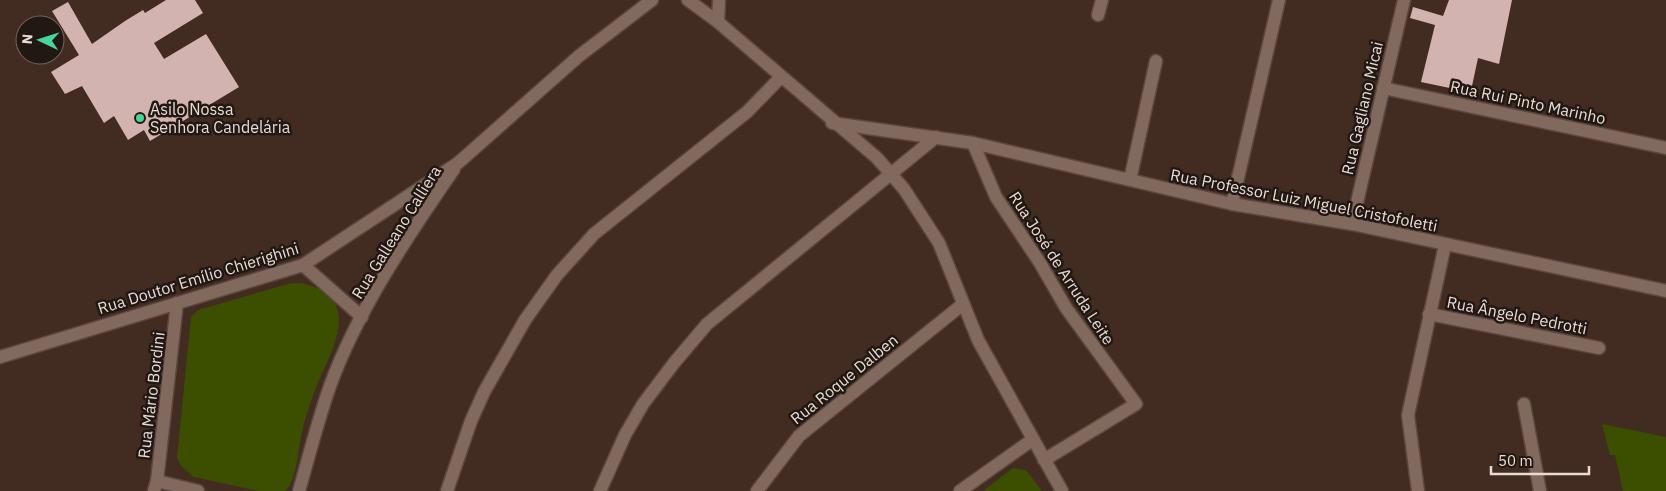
<svg xmlns="http://www.w3.org/2000/svg" width="1666" height="491" viewBox="0 0 1666 491" font-family="'IBM Plex Sans',sans-serif">
<rect width="100%" height="100%" fill="#422c22"/>
<g fill="#3c4e00">
<path d="M301,283C361,296 336,343 319,380C313,394 308,409 304,424C298,444 299,468 289,487L285,491H258L194,477L181,466L177,458L191,317L198,310L288,284Z"/>
<polygon points="1602,424 1666,437 1666,491 1623,491 1615,455 1610,455"/>
<polygon points="1013,468 1026,470 1042,491 983,491"/>
</g>
<g fill="#d3b3af">
<polygon points="166,0 195,0 203,13 154,43 164,59 206,34 239,87 150,141 144,130 128,140 114,116 104,123 82,86 65,94 51,72 79,55 52,11 68,2 92,44 125,21 143,10 145,13"/>
<polygon points="1449,0 1512,0 1499,64 1478,58 1472,86 1465,85 1464,91 1421,82 1435,25 1410,18 1413,7 1443,16"/>
</g>
<g fill="none" stroke-linecap="round" stroke-linejoin="round">
<g stroke="#5a473f" stroke-width="15">
<g id="minor">
<polyline points="688,0 718,22 877,158 904,189 939,243 978,340 1062,491"/>
<polyline points="1098,15 1102,0"/>
<polyline points="718,22 719,0"/>
<polyline points="1383,88 1666,148"/>
<polyline points="832,123 973,143 1232,204 1352,224 1666,291"/>
<polyline points="973,143 996,197 1040,263 1066,308 1136,404 1044,460"/>
<polyline points="1130,180 1156,61"/>
<polyline points="1232,204 1279,0"/>
<polyline points="1352,224 1404,0"/>
<polyline points="303,265 362,317"/>
<polyline points="1429,314 1599,348"/>
<polyline points="0,357 303,265 458,163 579,56 652,0"/>
<polyline points="1524,404 1540,491"/>
<polyline points="157,481 198,491"/>
<polyline points="154,491 157,481 177,303"/>
<path d="M299,491C309,456 318,420 330,386C357,311 409,234 454,169"/>
<polyline points="447,491 471,421 484,392 525,320 557,275 594,234 747,112 781,77"/>
<polyline points="600,491 625,435 643,404 674,363 707,324 936,137"/>
<polyline points="757,491 799,436 963,304"/>
<polyline points="960,491 1032,440"/>
<polyline points="1418,491 1408,415 1445,245"/>
</g>
</g>
<use href="#minor" stroke="#82695d" stroke-width="12"/>
</g>
<circle fill="#47d49d" stroke="#211813" stroke-width="2" cx="140" cy="118" r="5"/>
<g text-anchor="middle" dominant-baseline="central" stroke-width="5" stroke-linejoin="round" paint-order="stroke">
<g font-size="16" fill="#e9dad4" stroke="#211813">
<text transform="translate(1528 102) rotate(12)">Rua Rui Pinto Marinho</text>
<text transform="translate(1362 108) rotate(-77)">Rua Gagliano Micai</text>
<text transform="translate(1304 200) rotate(11)">Rua Professor Luiz Miguel Cristofoletti</text>
<text transform="translate(396 232) rotate(-58)">Rua Galleano Calliera</text>
<text transform="translate(1062 268) rotate(57)">Rua José de Arruda Leite</text>
<text transform="translate(198 278) rotate(-17)">Rua Doutor Emílio Chierighini</text>
<text transform="translate(1517 315) rotate(11)">Rua Ângelo Pedrotti</text>
<text transform="translate(844 379) rotate(-39)">Rua Roque Dalben</text>
<text transform="translate(151 395) rotate(-83)">Rua Mário Bordini</text>
</g>
<g font-size="16" fill="#e9dad4" stroke="#211813" text-anchor="start">
<text x="150" y="109">Asilo Nossa<tspan x="150" dy="18">Senhora Candelária</tspan></text>
</g>
</g>
<g transform="translate(40 40) rotate(274)"><circle r="24" fill="#211813" stroke="#716660"/>
<path d="M0-4L9 19L0 12L-9 19Z" fill="#47d49d"/>
<text y="-8" font-size="14" font-weight="bold" text-anchor="middle" fill="#e9dad4">N</text>
</g>
<path d="M1491 466v8h98v-8" fill="none" stroke="#e9dad4" stroke-width="2.5"/>
<text x="1498" y="466" font-size="15" fill="#e9dad4" stroke="#211813" stroke-width="4" paint-order="stroke">50 m</text>
</svg>
